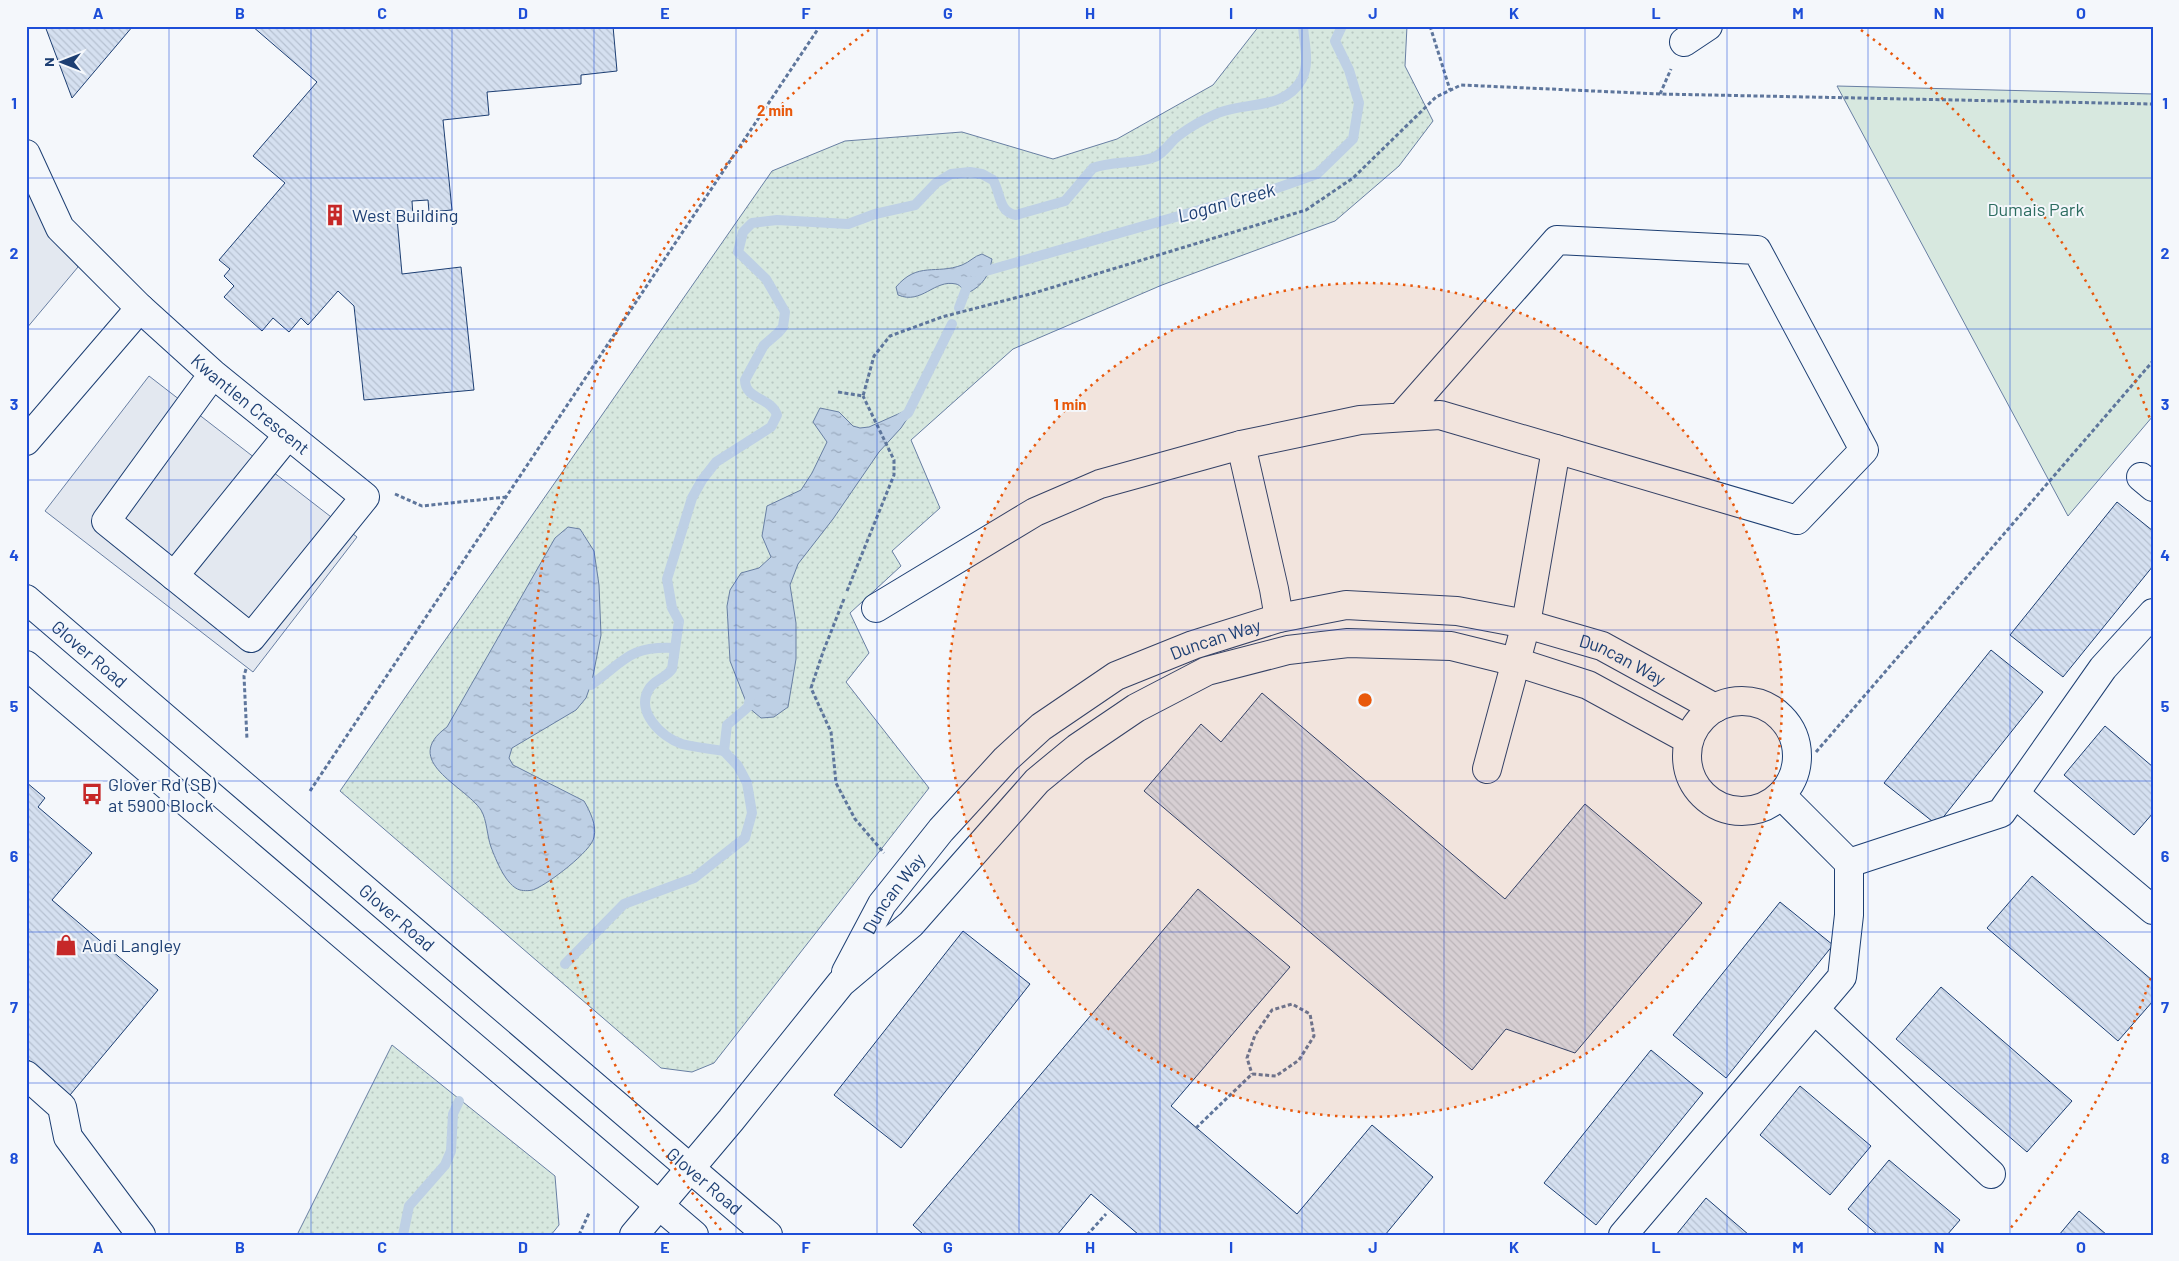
<svg xmlns="http://www.w3.org/2000/svg" width="2179" height="1261" viewBox="0 0 2179 1261" font-family="Barlow,sans-serif">
<defs>
<pattern id="grass-dots" width="8" height="8" patternUnits="userSpaceOnUse" patternTransform="scale(1.25)"><rect width="8" height="8" fill="#d7e8df"/><path d="M2 2h.1M6 6h.1" fill="none" stroke="#b8c8c3" stroke-width="1.8" stroke-linecap="round"/></pattern>
<pattern id="water-ripples" width="26" height="14" patternUnits="userSpaceOnUse" patternTransform="scale(1.25)"><rect width="26" height="14" fill="#bed0e5"/><path d="M2 4q2-2 4 0t4 0M15 11q2-2 4 0t4 0" fill="none" stroke="#9aaabe"/></pattern>
<pattern id="building-back-hatch" width="6" height="6" patternUnits="userSpaceOnUse" patternTransform="scale(1.25)"><rect width="6" height="6" fill="#d5e0f0"/><path d="M-1 5l2 2M0 0l6 6M5-1l2 2" fill="none" stroke="#b6c1d1"/></pattern>
</defs>
<rect width="100%" height="100%" fill="#f4f7fb"/>
<g fill="url(#grass-dots)" stroke="#687fa3">
<polygon points="1259,26 1407,26 1405,66 1433,121 1399,166 1335,221 1162,285 1013,349 911,440 940,508 892,551 901,566 850,613 869,653 846,682 929,788 714,1063 692,1072 661,1068 340,791 772,171 845,141 962,132 1053,159 1117,139 1213,85"/>
<polygon points="392,1045 555,1176 559,1225 551,1235 297,1235"/>
</g>
<polygon fill="#d7e8df" stroke="#687fa3" points="1837,86 2153,94 2153,416 2068,516"/>
<g fill="#e3e8f0" stroke="#687fa3">
<polygon points="26,187 45,220 78,267 26,329"/>
<polygon points="149,376 357,537 253,672 45,511"/>
</g>
<g fill="url(#water-ripples)" stroke="#687fa3">
<path d="M982,254L992,259C989,276 983,285 968,293C963,291 961,285 956,284C934,279 922,305 898,295L896,287C918,261 936,275 962,265C970,262 974,256 982,254Z"/>
<polygon points="820,408 839,412 853,426 860,428 869,427 907,410 909,410 911,413 901,428 879,452 833,519 798,564 790,585 796,623 796,659 788,707 774,717 761,718 748,707 730,661 727,606 730,590 741,573 759,568 771,557 762,536 767,506 801,490 812,473 827,442 813,422"/>
<path d="M568,527L580,529L594,551L599,585L601,635L592,681L586,698L576,710L512,748L509,758L513,765L584,801C590,811 597,826 594,837C592,851 548,884 535,889C532,891 524,891 520,890C506,886 496,860 491,847C487,836 487,820 481,810C464,785 400,761 447,727L555,538Z"/>
</g>
<g fill="none" stroke-linecap="round" stroke-linejoin="round">
<g stroke="#bed0e5" stroke-width="10">
<polyline points="979,273 1277,188 1317,174 1353,139 1359,103 1349,70 1335,41 1342,26"/>
<polyline points="959,308 969,281"/>
<polyline points="900,419 908,413 952,324"/>
<path d="M591,685C625,661 628,646 674,648"/>
<path d="M724,751C710,749 695,747 682,744C661,737 635,711 649,689C654,680 666,678 672,669L679,621L672,608L667,579L692,498L702,480L716,462L771,427L777,415C771,397 745,400 745,380L764,345L778,333L783,327L785,312L766,279L738,252L743,232L752,223L777,220L848,224L875,214L915,205L936,183L951,174L970,172L982,174L993,180C1001,193 998,212 1016,215L1065,201L1093,168C1111,161 1133,164 1152,158C1163,155 1170,142 1178,136C1190,127 1204,119 1218,113C1247,101 1284,111 1302,79C1310,63 1304,43 1303,26"/>
<polyline points="724,751 727,725 748,707 751,694"/>
<polyline points="565,964 624,904 694,878 745,838 752,813 747,783 738,766 724,751"/>
<polyline points="403,1235 409,1206 445,1165 451,1151 453,1114 459,1101"/>
</g>
</g>
<g fill="url(#building-back-hatch)" stroke="#1d3f73">
<polygon points="45,26 133,26 72,98"/>
<polygon points="252,26 613,26 617,71 581,75 581,84 487,92 489,115 443,120 452,210 429,212 428,200 412,201 413,217 397,218 402,274 461,267 474,390 364,400 354,306 338,291 308,325 301,318 289,332 273,318 262,331 224,297 234,286 224,276 230,269 219,260 285,183 253,156 317,82"/>
<polygon points="2117,502 2153,531 2153,566 2063,677 2010,635"/>
<polygon points="1991,650 2043,692 1937,825 1884,783"/>
<polygon points="1262,693 1505,899 1585,804 1702,903 1575,1053 1506,1029 1472,1070 1144,791 1201,724 1221,742"/>
<polygon points="2105,726 2153,767 2153,813 2134,835 2064,775"/>
<polygon points="26,782 45,798 38,807 92,853 52,900 158,990 70,1095 26,1058"/>
<polygon points="2032,876 2153,981 2153,1001 2118,1041 1987,928"/>
<polygon points="1198,889 1290,967 1171,1106 1297,1214 1372,1125 1433,1177 1385,1235 1139,1235 1091,1194 1057,1235 924,1235 913,1225"/>
<polygon points="1780,902 1833,945 1726,1078 1673,1035"/>
<polygon points="963,931 1030,984 901,1148 834,1095"/>
<polygon points="1941,987 2072,1101 2027,1152 1896,1039"/>
<polygon points="1651,1050 1703,1093 1596,1225 1544,1183"/>
<polygon points="1800,1086 1871,1146 1830,1195 1760,1135"/>
<polygon points="1889,1160 1960,1220 1947,1235 1878,1235 1848,1209"/>
<polygon points="1706,1198 1749,1235 1676,1235"/>
<polygon points="2079,1211 2107,1235 2059,1235"/>
</g>
<g fill="none" stroke-linecap="round" stroke-linejoin="round">
<g stroke="#1d3f73" stroke-width="30">
<g id="minor">
<polyline points="1684,42 1708,26"/>
<path id="s1" d="M26,154L60,228L140,308L213,374L365,497L251,638L106,521L213,374"/>
<polyline points="26,441 140,308"/>
<polyline points="1241,445 1274,589 1279,618"/>
<polyline points="2141,477 2153,487"/>
<polyline points="174,576 288,435"/>
<polyline points="876,608 1035,512 1100,484 1241,445 1360,420 1440,415 1797,520 1864,450 1757,250 1557,240 1401,417"/>
<circle cx="1742" cy="756" r="55"/>
<polyline points="1487,769 1526,624 1556,449"/>
<polyline points="2015,794 2153,910"/>
<polyline points="1849,863 2001,813 2103,668 2153,613"/>
<path id="s2" d="M846,972L882,904L941,830L1006,759L1041,727L1116,676L1193,645L1279,618L1346,605L1457,611L1526,624L1602,646L1715,708"/>
<polyline points="1815,1010 1991,1174"/>
<polyline points="26,1075 62,1107 68,1137 141,1235"/>
<polyline points="634,1235 731,1120 841,983 911,924 1037,781 1077,748 1136,708 1207,671 1288,650 1348,643 1451,646 1516,662 1588,685 1689,740"/>
<polyline points="1623,1235 1842,977 1849,915 1849,863 1781,795"/>
</g>
</g>
<g stroke="#1d3f73" stroke-width="30">
<g id="major">
<path id="s3" d="M26,599L768,1235"/>
<polyline points="26,665 694,1235"/>
</g>
</g>
<g stroke="#5e769c" stroke-width="3" stroke-dasharray="4 2.5" stroke-linecap="butt">
<polyline points="1430,26 1450,90"/>
<polyline points="1660,94 1671,69"/>
<polyline points="838,392 863,396 874,356 890,336 942,317 1034,293 1306,210 1353,178 1436,97 1461,85 1660,94 2153,104"/>
<polyline points="395,494 422,506 506,497"/>
<polyline points="847,591 894,475 894,460 863,396"/>
<polyline points="844,599 823,652 811,688 831,732 836,783 855,819 884,853"/>
<polyline points="246,669 244,676 247,740"/>
<polyline points="1816,752 2153,361"/>
<polyline points="310,791 820,26"/>
<polyline points="1196,1128 1252,1074 1276,1076 1299,1060 1314,1036 1310,1014 1292,1004 1272,1010 1255,1035 1247,1058 1252,1074"/>
<polyline points="579,1235 589,1213"/>
<polyline points="1087,1235 1106,1214"/>
</g>
<use href="#minor" stroke="#f4f7fb" stroke-width="28"/>
<use href="#major" stroke="#f4f7fb" stroke-width="28"/>
</g>
<path fill="none" stroke="#1d4ed8" stroke-width="1" stroke-opacity="0.55" d="M169,26V1235M311,26V1235M452,26V1235M594,26V1235M736,26V1235M877,26V1235M1019,26V1235M1160,26V1235M1302,26V1235M1444,26V1235M1585,26V1235M1727,26V1235M1868,26V1235M2010,26V1235M26,178H2153M26,329H2153M26,480H2153M26,630H2153M26,781H2153M26,932H2153M26,1083H2153"/>
<circle cx="1365" cy="700" r="417" fill="#e8590c" fill-opacity=".12"/>
<g fill="none" stroke="#e8590c" stroke-width="2.5" stroke-dasharray="2.5 5">
<circle cx="1365" cy="700" r="417"/>
<path d="M2151 978A834 834 0 0 1 2009 1230M721 1230A834 834 0 0 1 869 30M1861 30A834 834 0 0 1 2151 422"/>
</g>
<defs>
<g id="building-bare" transform="scale(1.725)"><path d="M-4-6H4V6H1V3H-1V6H-4ZM-2.5-4.3h1.7v1.8h-1.7ZM.8-4.3h1.7v1.8H.8ZM-2.5-1h1.7V.8h-1.7ZM.8-1h1.7V.8H.8Z" fill="#c62828" stroke="#f4f7fb" stroke-width="2.5" paint-order="stroke"/></g>
<g id="bus-bare" transform="scale(1.725)"><path d="M-5-6H5V4H4V6H2V4H-2V6H-4V4H-5ZM-3.5-4V0h7V-4ZM-3.5 1.2v1.5H-2V1.2ZM2 1.2v1.5H3.5V1.2Z" fill="#c62828" stroke="#f4f7fb" stroke-width="2.5" paint-order="stroke"/></g>
<g id="shop-bare" transform="scale(1.725)"><path d="M-5-2.5h2.3a2.7 3.5 0 0 1 5.4 0H5L5.5 6h-11ZM-1.5-2.5h3a1.5 2.3 0 0 0-3 0Z" fill="#c62828" stroke="#f4f7fb" stroke-width="2.5" paint-order="stroke"/></g>
</defs>
<g fill-rule="evenodd">
<use href="#building-bare" x="335" y="215"/>
<use href="#bus-bare" x="92" y="794"/>
<use href="#shop-bare" x="66" y="945"/>
</g>
<g text-anchor="middle" dominant-baseline="central" stroke-width="4" stroke-linejoin="round" paint-order="stroke">
<g font-size="18" fill="#2c6c60" stroke="#f4f7fb">
<text x="2036" y="209">Dumais Park</text>
</g>
<g font-size="18" fill="#1d3f73" stroke="#f4f7fb" text-anchor="start">
<text x="352" y="215">West Building</text>
<text x="108" y="784">Glover Rd (SB)<tspan x="108" dy="21">at 5900 Block</tspan></text>
<text x="82" y="945">Audi Langley</text>
</g>
<g font-size="18" fill="#1d3f73" stroke="#f4f7fb">
<text stroke="none"><textPath href="#s1" startOffset="341">Kwantlen Crescent</textPath></text>
<text stroke="none"><textPath href="#s2" startOffset="512">Duncan Way</textPath></text>
<text stroke="none"><textPath href="#s3" startOffset="84">Glover Road</textPath></text>
<text stroke="none"><textPath href="#s2" startOffset="932">Duncan Way</textPath></text>
<text stroke="none"><textPath href="#s2" startOffset="92">Duncan Way</textPath></text>
<text stroke="none"><textPath href="#s3" startOffset="489">Glover Road</textPath></text>
<text stroke="none"><textPath href="#s3" startOffset="894">Glover Road</textPath></text>
</g>
<g font-size="19" font-style="italic" fill="#1d3f73" stroke="#f4f7fb">
<text transform="translate(1226 202) rotate(-16)">Logan Creek</text>
</g>
</g>
<circle cx="1365" cy="700" r="8" fill="#e8590c" stroke="#f4f7fb" stroke-width="2.5"/>
<g font-size="15" text-anchor="middle" font-weight="bold" fill="#e8590c" stroke="#f4f7fb" stroke-width="4" stroke-linejoin="round" paint-order="stroke">
<text x="775" y="116">2 min</text>
<text x="1070" y="410">1 min</text>
</g>
<rect width="2179" height="1261" fill="none" stroke="#f4f7fb" stroke-width="55"/>
<g transform="translate(62 62) rotate(270)" stroke="#f4f7fb" stroke-width="4" paint-order="stroke">
<path d="M0-4L9 19L0 12L-9 19Z" fill="#1d3f73"/>
<text y="-8" font-size="14" font-weight="bold" text-anchor="middle" fill="#1d3f73">N</text>
</g>
<rect x="28" y="28" width="2124" height="1206" fill="none" stroke="#1d4ed8" stroke-width="2"/>
<g font-size="16" text-anchor="middle" font-weight="bold" fill="#1d4ed8">
<text x="98" y="19">A</text>
<text x="240" y="19">B</text>
<text x="382" y="19">C</text>
<text x="523" y="19">D</text>
<text x="665" y="19">E</text>
<text x="806" y="19">F</text>
<text x="948" y="19">G</text>
<text x="1090" y="19">H</text>
<text x="1231" y="19">I</text>
<text x="1373" y="19">J</text>
<text x="1514" y="19">K</text>
<text x="1656" y="19">L</text>
<text x="1798" y="19">M</text>
<text x="1939" y="19">N</text>
<text x="2081" y="19">O</text>
<text x="14" y="109">1</text>
<text x="2165" y="109">1</text>
<text x="14" y="259">2</text>
<text x="2165" y="259">2</text>
<text x="14" y="410">3</text>
<text x="2165" y="410">3</text>
<text x="14" y="561">4</text>
<text x="2165" y="561">4</text>
<text x="14" y="712">5</text>
<text x="2165" y="712">5</text>
<text x="14" y="862">6</text>
<text x="2165" y="862">6</text>
<text x="14" y="1013">7</text>
<text x="2165" y="1013">7</text>
<text x="14" y="1164">8</text>
<text x="2165" y="1164">8</text>
<text x="98" y="1253">A</text>
<text x="240" y="1253">B</text>
<text x="382" y="1253">C</text>
<text x="523" y="1253">D</text>
<text x="665" y="1253">E</text>
<text x="806" y="1253">F</text>
<text x="948" y="1253">G</text>
<text x="1090" y="1253">H</text>
<text x="1231" y="1253">I</text>
<text x="1373" y="1253">J</text>
<text x="1514" y="1253">K</text>
<text x="1656" y="1253">L</text>
<text x="1798" y="1253">M</text>
<text x="1939" y="1253">N</text>
<text x="2081" y="1253">O</text>
</g>
</svg>
